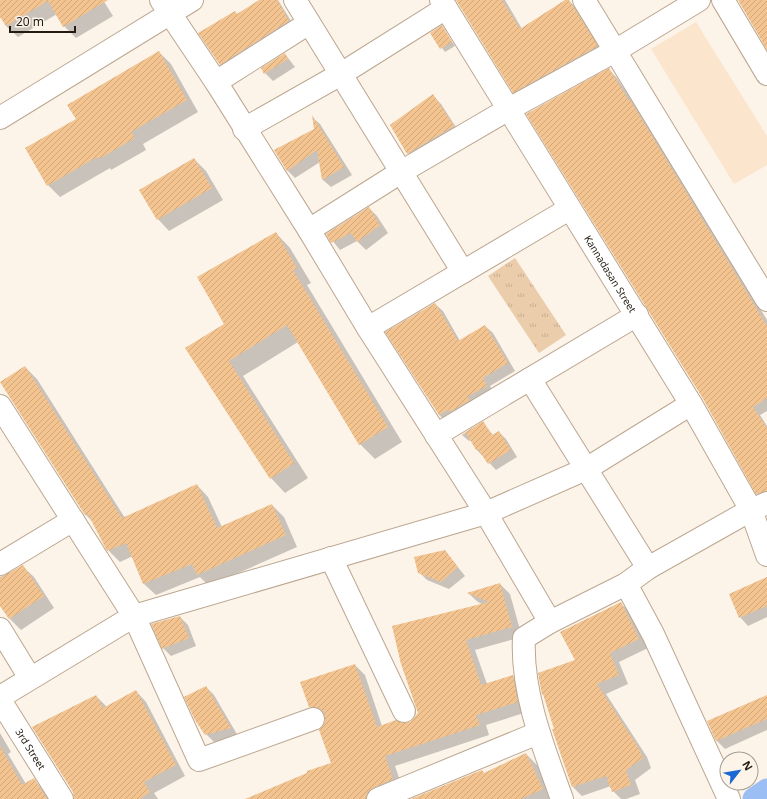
<svg xmlns="http://www.w3.org/2000/svg" width="767" height="799" viewBox="0 0 767 799" font-family="'Noto Sans',sans-serif">
<defs>
<pattern id="grass-tufts" width="24" height="20" patternUnits="userSpaceOnUse"><rect width="24" height="20" fill="#ebccab"/><path d="M3 7l-1-3M5 7V3M7 7l1-3M15 17l-1-3M17 17v-4M19 17l1-3" fill="none" stroke="#c9af92"/></pattern>
<pattern id="building-hatch" width="6" height="6" patternUnits="userSpaceOnUse"><rect width="6" height="6" fill="#f3c490"/><path d="M-1 1l2-2M0 6l6-6M5 7l2-2" fill="none" stroke="#d0a87b"/></pattern>
</defs>
<rect width="100%" height="100%" fill="#fcf3e9"/>
<polygon fill="#fbe5cd" points="696,22 767,136 767,165 734,184 651,49"/>
<polygon fill="url(#grass-tufts)" points="515,258 566,335 539,353 488,276"/>
<g fill="#0003">
<polygon points="0,0 103,0 113,16 76,38 64,26 57,14 18,37 6,26 0,15"/>
<polygon points="261,0 278,0 296,29 228,72 220,64 237,14"/>
<polygon points="457,0 505,0 522,29 568,0 575,7 605,55 522,100 514,92"/>
<polygon points="442,27 455,46 445,52 431,33"/>
<polygon points="159,52 171,64 198,112 143,144 146,150 111,170 110,168 60,197 48,185 77,120"/>
<polygon points="285,54 295,67 273,81 265,73"/>
<polygon points="609,70 617,78 638,110 767,320 767,411 760,415 767,426 767,501 757,493"/>
<polygon points="433,96 441,104 461,135 416,161 408,153"/>
<polygon points="313,118 320,124 352,175 331,187 323,180 320,162 295,178 287,170 315,130"/>
<polygon points="194,159 206,171 223,200 169,231 158,219"/>
<polygon points="369,208 377,216 388,233 366,250 357,241 340,250 327,234"/>
<polygon points="276,233 290,248 311,283 307,285 402,442 375,459 360,444 298,342 243,376 308,478 285,493 271,478 186,348 225,324"/>
<polygon points="435,304 443,311 460,341 485,326 493,333 515,371 490,386 494,393 447,422 439,415"/>
<polygon points="25,367 37,379 125,518 197,485 208,497 222,527 272,505 284,517 297,547 209,586 200,577 156,595 144,584 133,556 120,562 108,550 94,523 86,515 2,382"/>
<polygon points="483,423 493,435 499,432 506,439 517,457 496,470 476,449 471,440 469,441 462,435"/>
<polygon points="445,551 465,576 449,589 427,580 419,572"/>
<polygon points="22,566 34,577 54,608 21,630 10,619 0,604 0,577"/>
<polygon points="767,579 767,617 748,626 740,617"/>
<polygon points="500,584 510,594 522,637 475,650 487,684 513,676 523,686 527,712 486,725 489,735 395,766 403,789 381,799 260,799 332,764 326,716 320,717 310,707 355,665 365,675 382,726 410,723 419,714 482,604 478,602 468,593"/>
<polygon points="620,603 630,612 648,648 619,662 628,684 606,694 647,757 651,768 635,780 640,794 626,799 621,799 613,791 611,786 582,796 573,787 545,697 543,694 577,661"/>
<polygon points="180,617 188,625 196,646 171,656 163,648"/>
<polygon points="206,687 214,695 238,736 214,742 206,734"/>
<polygon points="136,691 146,702 185,776 154,793 158,799 75,799 96,696 107,707"/>
<polygon points="767,702 767,730 725,749 717,741 708,722"/>
<polygon points="0,733 11,752 8,754 26,784 34,779 50,799 0,799"/>
<polygon points="526,754 537,765 553,799 435,799"/>
</g>
<g fill="none" stroke-linecap="round" stroke-linejoin="round">
<polyline stroke="#9bbff4" stroke-width="23" points="754,799 767,790"/>
</g>
<g fill="url(#building-hatch)">
<polygon points="0,0 108,0 63,27 48,1 6,26 0,17"/>
<polygon points="259,0 277,0 289,21 220,65 198,33 235,11 237,14"/>
<polygon points="456,0 502,0 520,29 565,0 569,0 598,46 513,93"/>
<polygon points="738,0 767,0 767,50"/>
<polygon points="442,25 452,42 440,49 430,33"/>
<polygon points="159,51 187,100 131,132 135,138 99,159 97,157 47,186 25,148 76,119 67,105"/>
<polygon points="285,53 288,59 264,74 261,68"/>
<polygon points="609,68 629,101 630,100 767,326 767,398 753,407 767,428 767,491 756,494 702,397 526,114"/>
<polygon points="433,94 454,126 407,154 390,125"/>
<polygon points="312,115 344,167 322,180 317,150 287,171 274,150 314,129"/>
<polygon points="194,158 212,188 157,220 139,190"/>
<polygon points="369,207 380,225 357,242 351,233 331,243 326,234"/>
<polygon points="276,232 297,268 293,270 388,427 359,445 287,325 229,361 294,463 270,479 185,348 224,324 197,277"/>
<polygon points="435,303 458,341 485,325 508,363 483,378 487,386 467,397 470,400 450,412 449,409 439,415 385,332"/>
<polygon points="25,366 122,518 197,484 217,528 272,504 286,535 197,575 192,564 143,584 126,543 107,551 88,514 85,515 0,382"/>
<polygon points="483,421 492,435 499,431 511,450 488,464 478,449 476,450 466,433 461,435"/>
<polygon points="445,550 458,567 441,582 418,573 414,557"/>
<polygon points="23,565 44,596 9,619 0,606 0,578"/>
<polygon points="767,577 767,606 739,618 729,594"/>
<polygon points="500,583 512,627 466,640 481,685 513,675 518,702 476,715 480,725 385,756 393,779 373,788 368,792 366,799 245,799 307,773 307,771 331,763 319,730 325,722 325,714 321,709 316,707 309,707 300,682 355,664 377,727 396,720 403,723 410,722 418,713 401,664 392,626 489,602 467,593"/>
<polygon points="621,602 639,639 610,653 619,675 597,684 638,747 643,758 626,770 631,785 612,792 606,776 572,787 552,729 554,729 543,694 542,695 538,673 575,660 560,632"/>
<polygon points="180,616 189,638 162,649 151,624"/>
<polygon points="206,686 231,728 205,735 195,720 184,697"/>
<polygon points="136,690 176,765 144,782 150,792 140,799 74,799 73,792 32,727 96,695 103,708"/>
<polygon points="767,695 767,719 716,741 707,721"/>
<polygon points="0,746 22,785 34,778 47,799 0,799"/>
<polygon points="526,753 543,789 521,799 411,799 482,770 484,773"/>
</g>
<g fill="none" stroke-linecap="round" stroke-linejoin="round">
<g stroke="#bca790" stroke-width="24">
<g id="minor">
<polyline points="161,0 216,82 309,230 368,328 486,513 550,622"/>
<polyline points="295,0 463,272"/>
<path id="s1" d="M441,0L691,404L751,510L767,555"/>
<polyline points="584,0 767,300"/>
<polyline points="723,0 767,74"/>
<polyline points="216,82 309,23"/>
<polyline points="0,118 192,0"/>
<polyline points="244,129 341,74 446,8"/>
<polyline points="309,230 401,172 507,110 615,51 699,0"/>
<polyline points="368,328 569,209"/>
<polyline points="530,379 648,568"/>
<polyline points="0,406 134,616 199,760 313,719"/>
<polyline points="436,435 637,315"/>
<polyline points="331,558 404,711"/>
<polyline points="0,564 73,520"/>
<polyline points="626,584 653,634 729,799"/>
<polyline points="0,629 30,678"/>
<polyline points="0,697 134,616 486,513 586,469 691,404"/>
<path id="s2" d="M0,700L62,799"/>
<polyline points="378,799 538,733"/>
<path d="M562,799C544,749 521,692 524,638L550,622L626,584L648,568L751,510L767,503"/>
</g>
</g>
<use href="#minor" stroke="#fff" stroke-width="22"/>
</g>
<g text-anchor="middle" dominant-baseline="central" stroke-width="4" stroke-linejoin="round" paint-order="stroke">
<g font-size="10" fill="#231b12" stroke="#fcf3e9">
<text stroke="none"><textPath href="#s1" startOffset="322">Kannadasan Street</textPath></text>
<text stroke="none"><textPath href="#s2" startOffset="58">3rd Street</textPath></text>
</g>
</g>
<g transform="translate(739 771) rotate(59)"><circle r="19" fill="#fcf3e9" stroke="#a59d93"/>
<path d="M0-3L7 15L0 10L-7 15Z" fill="#1a68d3"/>
<text y="-6" font-size="11" font-weight="bold" text-anchor="middle" fill="#231b12">N</text>
</g>
<path d="M10 26v6h65v-6" fill="none" stroke="#231b12" stroke-width="2"/>
<text x="16" y="26" font-size="12" fill="#231b12" stroke="#fcf3e9" stroke-width="3" paint-order="stroke">20 m</text>
</svg>
